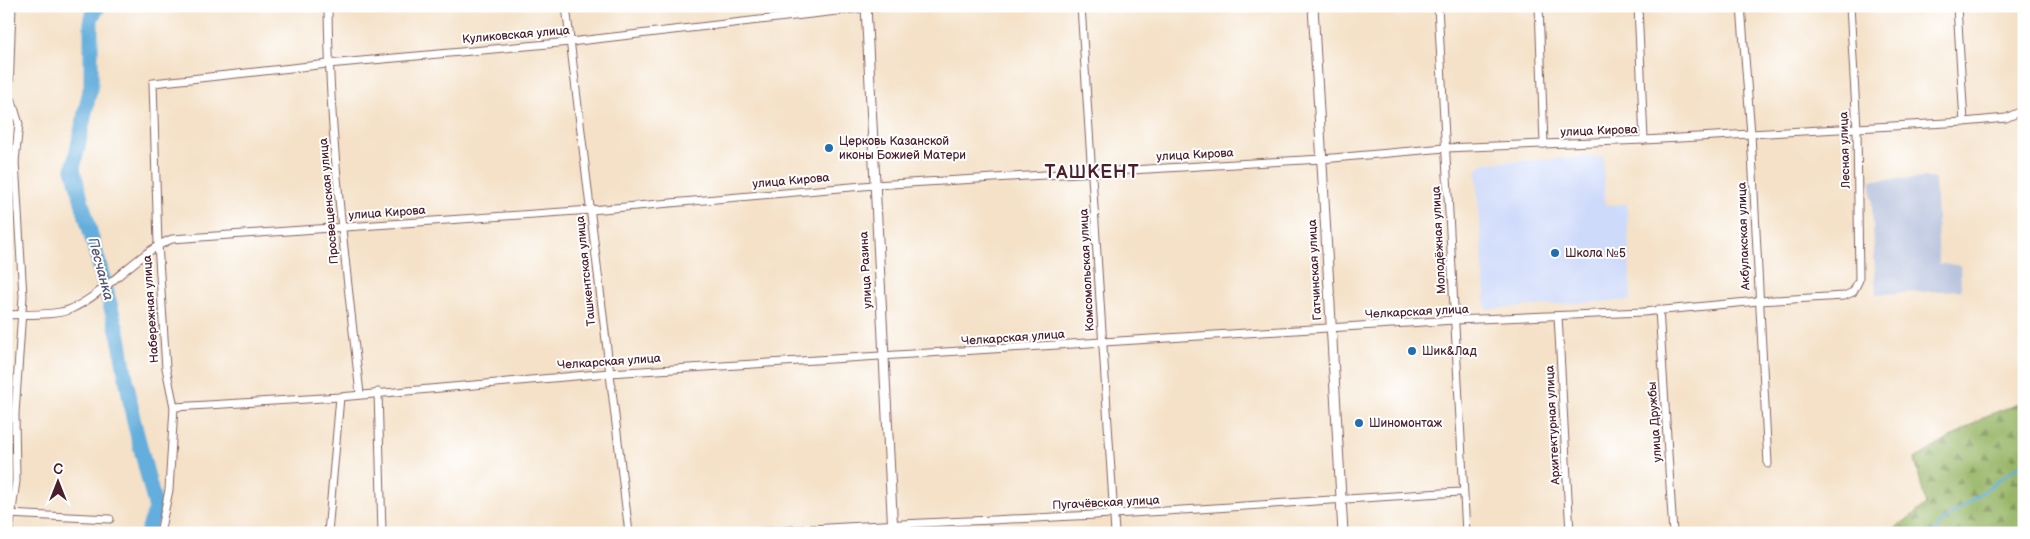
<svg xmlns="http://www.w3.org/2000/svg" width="2030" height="539" viewBox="0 0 2030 539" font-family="'Balsamiq Sans',sans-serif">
<defs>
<pattern id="forest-firs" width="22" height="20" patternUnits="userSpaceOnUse" patternTransform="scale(1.25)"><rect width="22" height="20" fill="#98b668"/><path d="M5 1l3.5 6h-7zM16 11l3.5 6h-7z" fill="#7e9356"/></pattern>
</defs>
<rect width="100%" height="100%" fill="#fff"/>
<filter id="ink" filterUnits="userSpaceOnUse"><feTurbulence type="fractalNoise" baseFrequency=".02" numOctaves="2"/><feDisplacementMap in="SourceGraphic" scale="10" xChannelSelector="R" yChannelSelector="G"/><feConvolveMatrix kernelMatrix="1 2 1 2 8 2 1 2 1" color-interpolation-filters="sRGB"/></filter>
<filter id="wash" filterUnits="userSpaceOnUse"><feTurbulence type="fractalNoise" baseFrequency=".0096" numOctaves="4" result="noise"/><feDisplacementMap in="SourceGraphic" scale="20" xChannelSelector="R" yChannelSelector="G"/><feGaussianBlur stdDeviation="1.12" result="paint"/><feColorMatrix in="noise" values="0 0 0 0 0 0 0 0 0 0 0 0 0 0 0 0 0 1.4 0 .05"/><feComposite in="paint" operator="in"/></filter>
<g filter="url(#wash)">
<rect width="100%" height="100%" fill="#f4e1c7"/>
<polygon fill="#cedafa" points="1603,156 1605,205 1627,204 1631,300 1486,309 1476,170 1484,163"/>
<polygon fill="#b9c4de" points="1935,178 1939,264 1960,265 1961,290 1876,294 1871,180"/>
<polygon fill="url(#forest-firs)" stroke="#716a4a" points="2024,402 2024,533 1889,533 1926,505 1915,459 1988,415"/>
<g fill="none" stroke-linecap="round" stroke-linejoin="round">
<polyline stroke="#64aedc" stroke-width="2.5" points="1934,533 1944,520 2024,462"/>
<polyline stroke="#64aedc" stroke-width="15" points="99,6 91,18 91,85 73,169 119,337 133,418 156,509 147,533"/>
</g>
</g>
<g filter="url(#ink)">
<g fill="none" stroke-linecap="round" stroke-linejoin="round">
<g stroke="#866362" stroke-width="9">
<g id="minor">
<path d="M328,6C329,136 346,265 360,394"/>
<polyline points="566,6 629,533"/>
<polyline points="1081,6 1115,533"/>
<polyline points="1438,6 1466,533"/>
<polyline points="1539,6 1544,144"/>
<polyline points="1638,6 1644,140"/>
<polyline points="1741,6 1751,134 1768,464"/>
<polyline points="1957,6 1964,122"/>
<polyline points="6,161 15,161"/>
<polyline points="1659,309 1673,533"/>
<path d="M6,315C23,314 57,316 71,309C108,292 136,253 172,239L591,210L874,185L1322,159L1445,148L1644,140L1964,122L2006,118L2024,110"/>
<polyline points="1558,316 1570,533"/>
<polyline points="378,392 382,533"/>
<polyline points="174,407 340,397 609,373 1455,320 1643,312 1758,301 1844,296 1853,292 1859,280 1857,129 1850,6"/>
<polyline points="7,514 110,519"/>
<polyline points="9,533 16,481 15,414 23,296 15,161 19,124 9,91 12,6"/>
<polyline points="160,533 169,490 174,407 166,368 158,244 153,83 328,64 570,42 880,6"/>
<polyline points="328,533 340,397"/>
<path d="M750,533C871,524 991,521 1112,514C1229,508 1346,498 1463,492"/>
</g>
</g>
<g stroke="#866362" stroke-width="11">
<g id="tertiary">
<polyline points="866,6 893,533"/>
<polyline points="1313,6 1343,533"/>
</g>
</g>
<use href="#minor" stroke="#fff" stroke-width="7"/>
<use href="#tertiary" stroke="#fff" stroke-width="9"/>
</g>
</g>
<g fill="#1f6fb2" stroke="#fff" stroke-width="2">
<circle cx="829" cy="148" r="5"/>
<circle cx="1555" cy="253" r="5"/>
<circle cx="1412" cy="351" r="5"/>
<circle cx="1359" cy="423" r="5"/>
</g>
<g text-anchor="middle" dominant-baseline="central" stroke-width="4" stroke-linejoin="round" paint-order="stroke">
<g font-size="12" fill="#4a1f2b" stroke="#fff">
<text transform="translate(516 35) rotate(-5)">Куликовская улица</text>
<text transform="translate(1599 131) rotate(-2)">улица Кирова</text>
<text transform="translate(1845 150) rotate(-92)">Лесная улица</text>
<text transform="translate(1195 155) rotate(-3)">улица Кирова</text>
<text transform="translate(791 181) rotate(-5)">улица Кирова</text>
<text transform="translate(329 201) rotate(-95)">Просвещенская улица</text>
<text transform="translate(387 213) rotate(-4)">улица Кирова</text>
<text transform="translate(1744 236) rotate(-92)">Акбулакская улица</text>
<text transform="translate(1439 240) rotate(-93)">Молодёжная улица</text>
<text transform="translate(866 270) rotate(-93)">улица Разина</text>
<text transform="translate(1087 270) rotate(-93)">Комсомольская улица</text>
<text transform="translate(1315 270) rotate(-93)">Гатчинская улица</text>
<text transform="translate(586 271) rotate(-96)">Ташкентская улица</text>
<text transform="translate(151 309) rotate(-94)">Набережная улица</text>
<text transform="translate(1417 312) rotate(-3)">Челкарская улица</text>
<text transform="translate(1013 338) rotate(-4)">Челкарская улица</text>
<text transform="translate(609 362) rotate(-4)">Челкарская улица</text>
<text transform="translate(1655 422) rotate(-94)">улица Дружбы</text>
<text transform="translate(1553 425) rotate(-93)">Архитектурная улица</text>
<text transform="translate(1106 503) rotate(-3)">Пугачёвская улица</text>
</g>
<g font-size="12" fill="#4a1f2b" stroke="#fff" text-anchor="start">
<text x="839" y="141">Церковь Казанской<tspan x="839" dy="14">иконы Божией Матери</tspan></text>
<text x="1565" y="253">Школа №5</text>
<text x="1422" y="351">Шик&amp;Лад</text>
<text x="1369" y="423">Шиномонтаж</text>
</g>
<g font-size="14" font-style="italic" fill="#545872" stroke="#fff">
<text transform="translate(101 269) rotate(75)">Песчанка</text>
</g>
<g font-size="18" font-weight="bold" letter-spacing="1" fill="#4a1f2b" stroke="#fff">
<text x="1092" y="172">ТАШКЕНТ</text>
</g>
</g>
<rect width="2030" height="539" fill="none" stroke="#fff" stroke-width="25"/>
<g transform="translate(58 482)" stroke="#ffffff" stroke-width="4" paint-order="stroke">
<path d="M0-4L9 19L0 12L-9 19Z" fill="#4a1f2b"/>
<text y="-8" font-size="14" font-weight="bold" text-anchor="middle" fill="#4a1f2b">С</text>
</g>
</svg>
